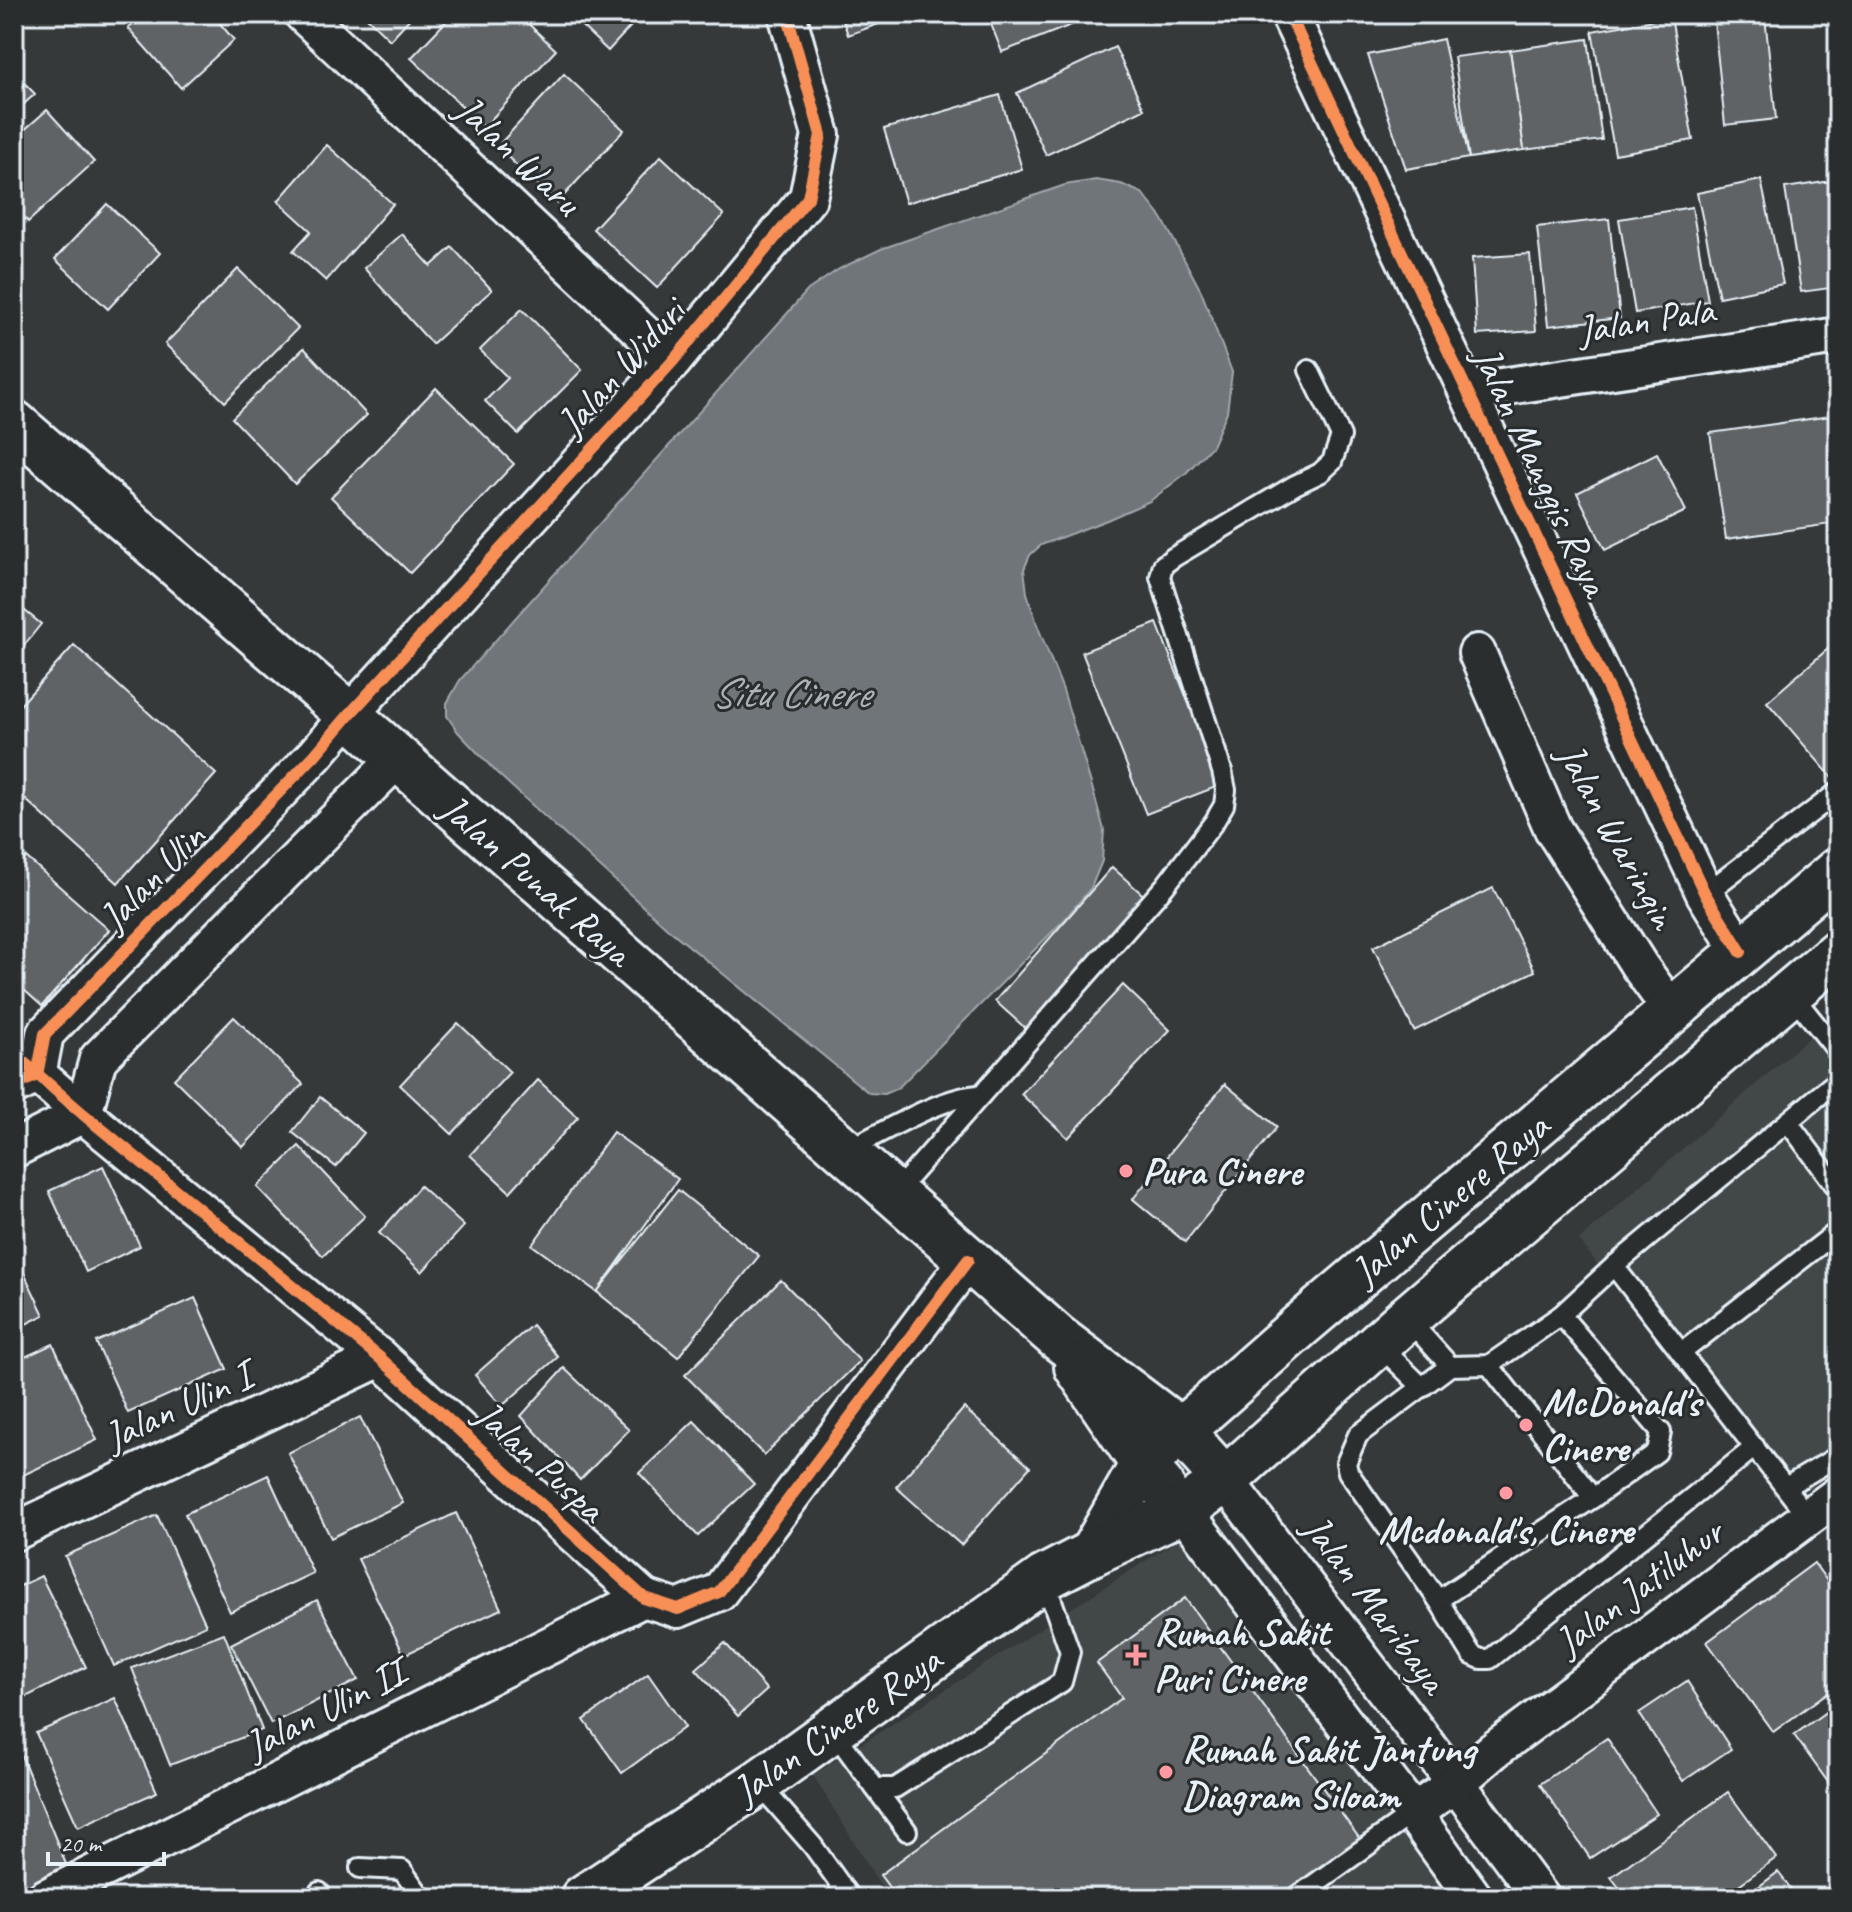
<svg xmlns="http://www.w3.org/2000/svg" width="1852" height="1912" viewBox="0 0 1852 1912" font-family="Caveat,sans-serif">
<rect width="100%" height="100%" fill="#35393a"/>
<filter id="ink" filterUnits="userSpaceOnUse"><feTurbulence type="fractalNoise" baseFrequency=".0125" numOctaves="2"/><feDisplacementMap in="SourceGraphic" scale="16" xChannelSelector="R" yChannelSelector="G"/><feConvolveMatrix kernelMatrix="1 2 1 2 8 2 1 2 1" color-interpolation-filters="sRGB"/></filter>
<g filter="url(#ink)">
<g fill="#424647">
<polygon points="1838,1012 1838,1442 1772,1491 1579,1240"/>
<polygon points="1184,1536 1454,1898 888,1898 813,1775"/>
</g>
<polygon fill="#707579" stroke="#a0a7ac" stroke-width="2" points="1096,180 1121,184 1142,193 1162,218 1201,291 1232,372 1227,412 1212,446 1186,473 1150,501 1107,520 1041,545 1030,555 1024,569 1027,593 1038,627 1063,690 1092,787 1104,830 1102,861 1091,888 1065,919 898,1088 884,1094 869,1093 667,928 497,773 458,732 447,716 447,703 460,680 808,290 839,269 881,249 1065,185"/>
<g fill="#5f6365" stroke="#e8f1f8" stroke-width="2">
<polygon points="143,14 212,14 234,40 181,88 128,28"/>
<polygon points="363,14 414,14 390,40"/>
<polygon points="453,14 518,14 556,50 484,127 411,58"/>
<polygon points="569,14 642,14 608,51"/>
<polygon points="841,14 906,14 848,35"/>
<polygon points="987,14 1076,14 1079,22 1002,52"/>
<polygon points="1671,17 1693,140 1615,154 1592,31"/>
<polygon points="1765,17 1776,119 1725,125 1714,22"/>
<polygon points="1443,39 1469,158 1406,169 1368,55"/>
<polygon points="1588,39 1602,140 1524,150 1510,50"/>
<polygon points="1115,47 1144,109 1046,155 1017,93"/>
<polygon points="1510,50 1524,150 1469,158 1454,57"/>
<polygon points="14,72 35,94 14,113"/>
<polygon points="564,74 624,130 557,203 497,147"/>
<polygon points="1000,95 1022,169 906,203 884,129"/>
<polygon points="47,110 94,162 28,222 14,206 14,139"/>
<polygon points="327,145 393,204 326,281 293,251 311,231 278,201"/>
<polygon points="661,156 724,215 657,288 593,229"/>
<polygon points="1761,180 1783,284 1719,297 1697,193"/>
<polygon points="1838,180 1838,287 1801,292 1785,188"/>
<polygon points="107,204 160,253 108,309 55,259"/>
<polygon points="1692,207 1708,301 1635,313 1619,219"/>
<polygon points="1609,219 1620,318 1548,326 1537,227"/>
<polygon points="402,234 431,266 452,247 492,290 432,344 364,268"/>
<polygon points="1530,254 1536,331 1477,335 1472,258"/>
<polygon points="238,269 298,328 225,402 165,344"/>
<polygon points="522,309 582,370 518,434 485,401 508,378 480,350"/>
<polygon points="304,348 367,415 295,484 232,418"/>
<polygon points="436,388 514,464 410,573 331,497"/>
<polygon points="1838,415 1838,523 1726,539 1710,433"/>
<polygon points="1657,453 1686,511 1605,550 1577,493"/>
<polygon points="14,602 41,624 14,658"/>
<polygon points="1157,623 1221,785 1146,814 1082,652"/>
<polygon points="1838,640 1838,779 1835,781 1767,702"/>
<polygon points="74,645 216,774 118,883 14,789 14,712"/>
<polygon points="26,857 109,930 42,1006 14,981 14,871"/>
<polygon points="1112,867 1150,901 1033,1035 995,1001"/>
<polygon points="1493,888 1535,971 1414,1031 1373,947"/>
<polygon points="1123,985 1170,1030 1068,1138 1021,1094"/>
<polygon points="234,1017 303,1084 243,1147 174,1079"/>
<polygon points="458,1023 510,1072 452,1134 400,1085"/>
<polygon points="538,1080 578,1117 510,1192 470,1155"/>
<polygon points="1225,1084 1277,1127 1185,1242 1133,1199"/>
<polygon points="320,1097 364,1133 336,1167 292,1132"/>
<polygon points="613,1132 678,1179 597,1292 532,1245"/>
<polygon points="299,1146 365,1216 323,1256 257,1187"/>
<polygon points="103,1166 140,1246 86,1272 49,1191"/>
<polygon points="420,1186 464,1226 422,1272 379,1233"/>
<polygon points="678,1190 759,1256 678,1357 597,1292"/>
<polygon points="14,1252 44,1315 14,1330"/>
<polygon points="781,1280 860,1361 764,1455 685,1375"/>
<polygon points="195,1298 227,1369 128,1413 96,1342"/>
<polygon points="532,1325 558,1357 502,1406 475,1375"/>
<polygon points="53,1344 97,1440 15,1479 14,1362"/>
<polygon points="564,1368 629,1430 580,1480 521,1416"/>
<polygon points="964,1408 1030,1467 961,1545 896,1487"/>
<polygon points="360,1417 403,1503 331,1538 288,1453"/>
<polygon points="694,1421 754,1484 698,1536 639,1473"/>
<polygon points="268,1475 313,1573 230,1612 185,1514"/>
<polygon points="456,1513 501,1609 404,1655 358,1559"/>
<polygon points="157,1515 206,1625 114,1666 65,1556"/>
<polygon points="1814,1563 1838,1596 1838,1685 1773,1732 1707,1642"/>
<polygon points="41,1576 86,1667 14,1703 14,1589"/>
<polygon points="1185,1598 1365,1846 1295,1898 897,1898 880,1875 1122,1698 1097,1663"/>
<polygon points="317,1600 358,1680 271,1724 231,1644"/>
<polygon points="224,1633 262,1730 170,1765 132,1668"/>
<polygon points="725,1643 767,1690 738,1716 696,1669"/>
<polygon points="648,1674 685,1727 622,1773 584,1720"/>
<polygon points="1687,1681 1731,1749 1683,1781 1639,1713"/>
<polygon points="115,1698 157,1792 78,1827 36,1733"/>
<polygon points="1838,1703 1838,1796 1794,1735"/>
<polygon points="1607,1738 1657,1814 1590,1858 1540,1784"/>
<polygon points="19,1750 68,1869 14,1892 14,1752"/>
<polygon points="1728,1792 1776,1858 1721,1898 1627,1898 1611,1877"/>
<polygon points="1778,1872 1798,1898 1744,1898"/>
</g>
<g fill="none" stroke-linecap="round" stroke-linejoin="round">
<g stroke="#e8f1f8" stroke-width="24">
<g id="lane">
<polyline points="1705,894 1838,792"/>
<polyline points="1790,992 1838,1052"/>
<polyline points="1788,1122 1838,1189"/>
<path d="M845,1151C880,1134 943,1095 981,1095"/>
<polyline points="894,1194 1165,886 1214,822 1224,805 1226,790 1222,771 1160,577 1163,565 1174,557 1295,485 1320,473 1332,462 1341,436 1309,370"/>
<polyline points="1614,1266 1808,1517"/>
<polyline points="1407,1318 1450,1366"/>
<polyline points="1378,1344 1422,1387"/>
<polyline points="1681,1353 1838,1231"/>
<polyline points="1489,1365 1593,1498"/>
<polyline points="1755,1447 1490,1659 1481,1659 1472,1655 1438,1600 1348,1472 1346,1463 1358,1435 1450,1366 1489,1365 1561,1315 1614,1266 1838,1080"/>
<polyline points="1786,1487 1838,1456"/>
<polyline points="1438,1600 1593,1498 1657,1452 1661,1432 1561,1315"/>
<polyline points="832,1729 875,1788 895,1788 1062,1682 1070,1652 1044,1578"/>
<polyline points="758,1783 813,1846 850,1898"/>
<polyline points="875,1788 907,1831"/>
<polyline points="360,1868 402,1870 422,1898"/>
<polyline points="319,1892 323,1898"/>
<polyline points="1295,1898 1413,1813"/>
</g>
</g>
<g stroke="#e8f1f8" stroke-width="42">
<g id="street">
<polyline points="303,14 673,361"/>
<polyline points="1289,14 1705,894 1741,952"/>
<polyline points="1468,392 1838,336"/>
<polyline points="1477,653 1553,829 1640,967 1672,1011"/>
<polyline points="14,1054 83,1114 380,1358 644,1598 678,1609 719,1592 968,1260"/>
<polyline points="14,1086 37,1075 45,1034 314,756 349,715 673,361 808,198 821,135 787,14"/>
<polyline points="14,1149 83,1114 98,1059 398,758"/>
<polyline points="1225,1480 1456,1783 1541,1898"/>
<polyline points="1183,1510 1413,1813 1474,1898"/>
<polyline points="14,1532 380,1358"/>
<polyline points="1413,1813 1456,1783 1493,1751 1838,1495"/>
<polyline points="45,1898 644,1598"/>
</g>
</g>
<g stroke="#e8f1f8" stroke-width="50">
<g id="secondary">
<polyline points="14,423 349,715 1058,1338 1181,1431 1225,1480"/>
<polyline points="1077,1367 1143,1464 1162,1486"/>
<polyline points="1092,1553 1143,1464 1301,1325 1838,870"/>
<polyline points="583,1898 758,1783 1044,1578 1092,1553 1183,1510 1225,1480 1407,1318 1838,952"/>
</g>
</g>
<use href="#lane" stroke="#2a2d2e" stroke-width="18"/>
<use href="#street" stroke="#2a2d2e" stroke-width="36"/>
<use href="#secondary" stroke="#2a2d2e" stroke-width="44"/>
<g stroke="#2a2d2e" stroke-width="17">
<g id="cycleway">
<polyline points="1289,14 1705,894 1741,952"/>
<polyline points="14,1054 83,1114 380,1358 644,1598 678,1609 719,1592 968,1260"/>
<polyline points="14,1086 37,1075 45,1034 314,756 349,715 673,361 808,198 821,135 787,14"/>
</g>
</g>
<use href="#cycleway" stroke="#f78f57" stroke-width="12"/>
</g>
</g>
<g fill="#ff9aa2" stroke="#2a2d2e" stroke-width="3">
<circle cx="1126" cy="1171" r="8"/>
<circle cx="1526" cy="1425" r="8"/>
<circle cx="1506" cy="1493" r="8"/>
<path d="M1132 1643h8v8h8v8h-8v8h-8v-8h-8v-8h8z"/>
<circle cx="1166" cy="1772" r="8"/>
</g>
<g text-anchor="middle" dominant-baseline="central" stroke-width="6" stroke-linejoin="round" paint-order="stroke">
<g font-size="40" fill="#e8f1f8" stroke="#2a2d2e">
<text transform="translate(518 155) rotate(43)">Jalan Waru</text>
<text transform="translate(1646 320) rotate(-9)">Jalan Pala</text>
<text transform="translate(621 367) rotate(-48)">Jalan Widuri</text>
<text transform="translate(1541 471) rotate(65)">Jalan Manggis Raya</text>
<text transform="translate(1617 836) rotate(61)">Jalan Waringin</text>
<text transform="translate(152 877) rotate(-46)">Jalan Ulin</text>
<text transform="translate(536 880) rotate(41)">Jalan Punak Raya</text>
<text transform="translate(1450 1199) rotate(-40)">Jalan Cinere Raya</text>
<text transform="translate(178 1406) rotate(-25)">Jalan Ulin I</text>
<text transform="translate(540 1461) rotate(42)">Jalan Puspa</text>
<text transform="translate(1639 1587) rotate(-37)">Jalan Jatiluhur</text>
<text transform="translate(1375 1604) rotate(53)">Jalan Maribaya</text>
<text transform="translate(325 1709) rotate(-27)">Jalan Ulin II</text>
<text transform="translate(837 1725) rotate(-35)">Jalan Cinere Raya</text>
</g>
<g font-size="40" font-weight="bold" fill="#e8f1f8" stroke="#2a2d2e" text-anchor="start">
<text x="1142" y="1171">Pura Cinere</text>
<text x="1542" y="1402">McDonald's<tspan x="1542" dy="46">Cinere</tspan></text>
<text x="1506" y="1530" text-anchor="middle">Mcdonald's, Cinere</text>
<text x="1154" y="1632">Rumah Sakit<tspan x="1154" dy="46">Puri Cinere</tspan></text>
<text x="1182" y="1749">Rumah Sakit Jantung<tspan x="1182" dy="46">Diagram Siloam</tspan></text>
</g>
<g font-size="42" font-style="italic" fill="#acb3b8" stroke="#2a2d2e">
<text x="790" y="693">Situ Cinere</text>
</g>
</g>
<rect width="1852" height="1912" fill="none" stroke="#2a2d2e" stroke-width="48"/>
<rect x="24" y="24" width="1804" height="1864" fill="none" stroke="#e8f1f8" stroke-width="3" filter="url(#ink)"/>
<path d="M48 1852v12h116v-12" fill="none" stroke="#e8f1f8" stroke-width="4"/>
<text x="60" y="1852" font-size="24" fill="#e8f1f8" stroke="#2a2d2e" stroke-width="6" paint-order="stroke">20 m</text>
</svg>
